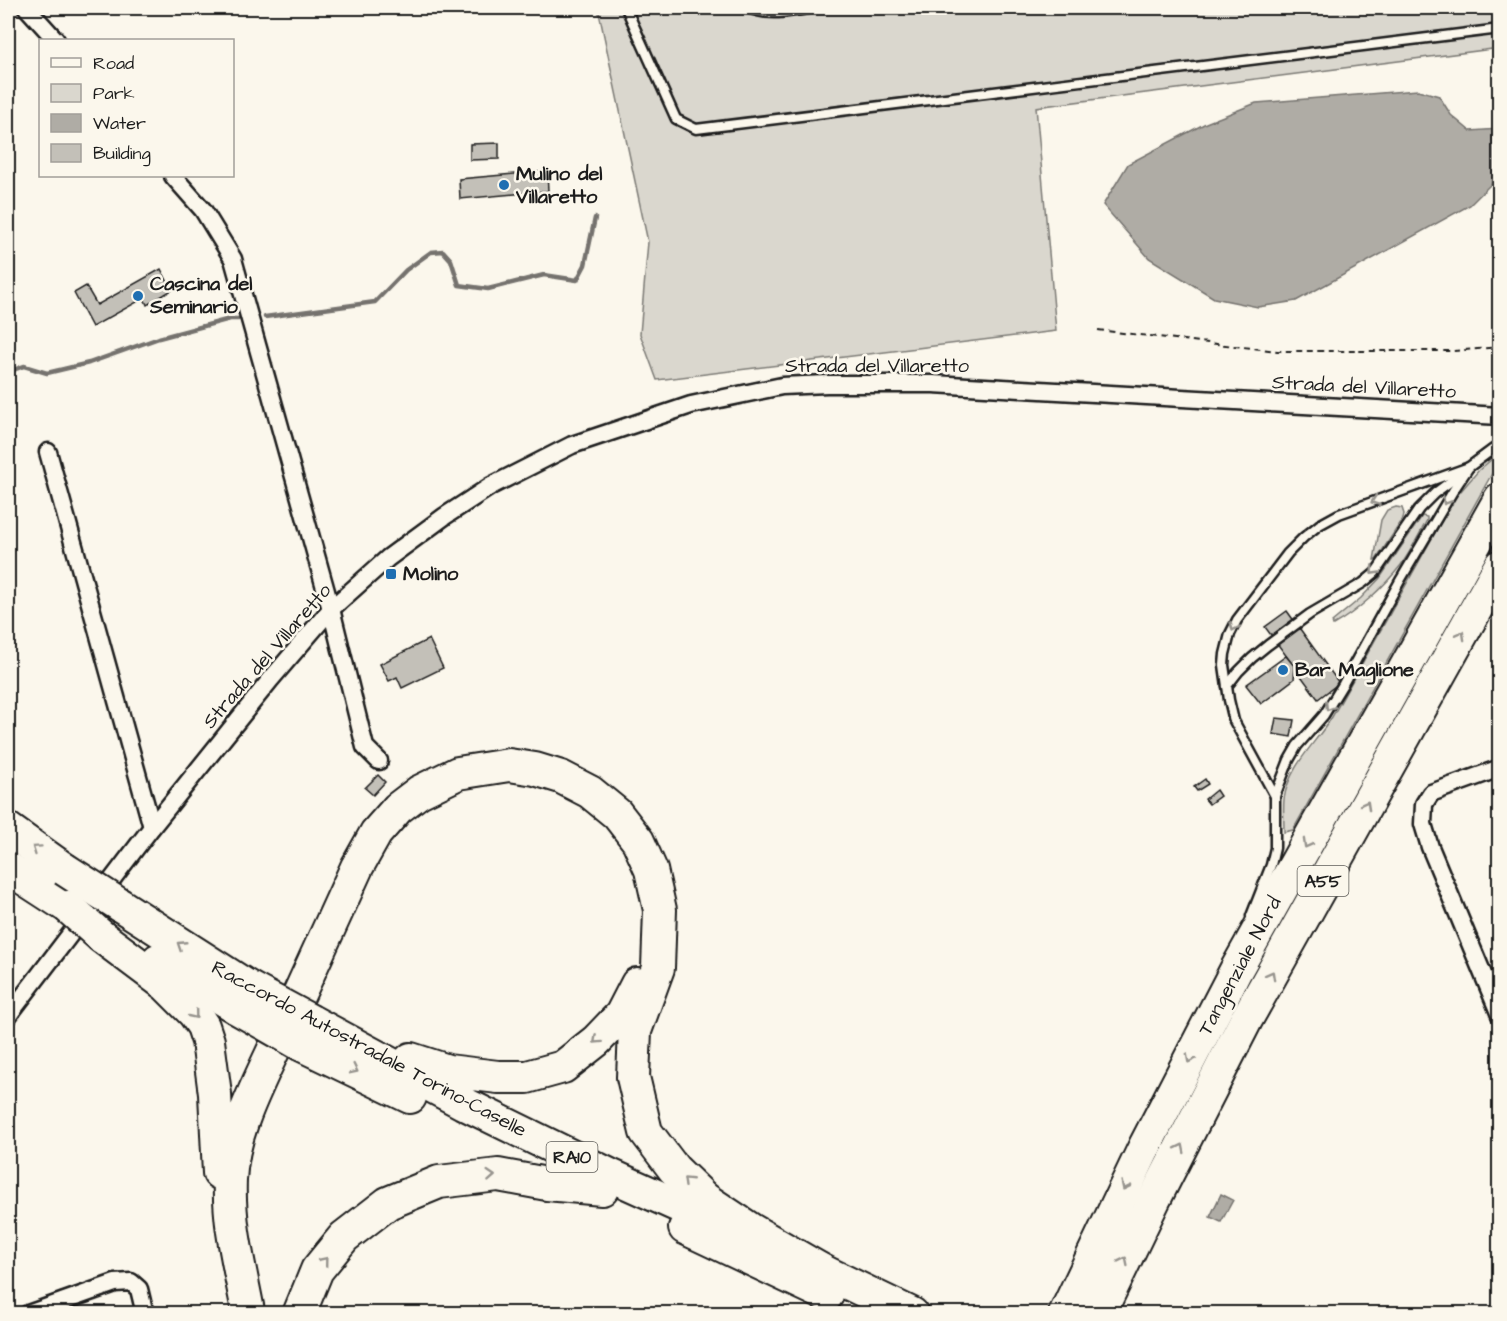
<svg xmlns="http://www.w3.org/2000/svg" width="1507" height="1321" viewBox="0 0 1507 1321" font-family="'Architects Daughter',sans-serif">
<rect width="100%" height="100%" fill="#fbf7ec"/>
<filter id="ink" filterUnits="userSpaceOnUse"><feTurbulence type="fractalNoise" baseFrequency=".0167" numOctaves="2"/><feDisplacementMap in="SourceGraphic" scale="12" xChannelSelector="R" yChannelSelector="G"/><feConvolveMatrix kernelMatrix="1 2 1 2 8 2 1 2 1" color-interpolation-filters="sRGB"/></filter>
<g filter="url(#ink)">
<g fill="#dad7ce" stroke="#7b7a75" stroke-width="1.5">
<polygon points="598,8 1499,8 1500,48 1036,107 1056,331 657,380 640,334 648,242"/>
<path d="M1497,455L1499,461L1293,830L1284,832C1284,821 1283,810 1284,799C1289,766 1315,744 1332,717L1454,499L1479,470Z"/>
<polygon points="1396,507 1402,508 1404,514 1403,519 1376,560 1374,560 1381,520 1387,510"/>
<path d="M1422,516L1427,517V520C1419,535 1411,551 1401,565C1384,587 1358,611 1333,625L1332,622L1361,598L1380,578Z"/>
</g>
<g fill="#afaca5" stroke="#74726e" stroke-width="1.5">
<polygon points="1418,90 1439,96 1451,115 1470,131 1499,129 1499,176 1470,205 1296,301 1258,307 1214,298 1149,258 1103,205 1128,164 1206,123 1256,103"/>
<polygon points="1221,1194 1233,1200 1221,1222 1210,1217"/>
</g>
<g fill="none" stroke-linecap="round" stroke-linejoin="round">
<g stroke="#74726e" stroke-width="4.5">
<polyline points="265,317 375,302 406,270 431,252 443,251 451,260 459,285 488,289 544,275 577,280 585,265 595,218"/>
<polyline points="8,372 24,366 47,373 89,363 159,338 230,319 238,319"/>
</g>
</g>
<g fill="#c3c0b8" stroke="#1c1c1c" stroke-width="1.5">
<polygon points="499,143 499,159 470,160 470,144"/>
<polygon points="547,171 548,191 460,199 459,179"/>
<polygon points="161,269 172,290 147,305 144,298 92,327 74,293 86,286 97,305"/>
<polygon points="1287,611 1339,683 1318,699 1265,627"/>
<polygon points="429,639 443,668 402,688 397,677 389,681 380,664"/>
<polygon points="1286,656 1295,667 1294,679 1261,704 1246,685"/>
<polygon points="1276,718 1294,720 1291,737 1273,734"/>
<polygon points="378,775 385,782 373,795 365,788"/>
<polygon points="1205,779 1208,784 1197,791 1194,787"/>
<polygon points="1216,790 1220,796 1209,804 1205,799"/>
</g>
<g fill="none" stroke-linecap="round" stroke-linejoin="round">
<g stroke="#1c1c1c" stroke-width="13">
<g id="service">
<polyline points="626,8 676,119 696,129 1500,29"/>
<path d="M748,8C769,17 792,12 814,8"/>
<polyline points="1227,686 1238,672 1252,658 1268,645 1310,614 1363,583 1375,573 1419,509 1435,493 1462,473"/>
<polyline points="1275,796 1234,721 1229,700 1224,665 1225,654 1230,634 1237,620 1288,553 1304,537 1319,525 1339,514 1469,467"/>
<polyline points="1251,916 1271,865 1275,848 1275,796 1289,760 1297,746 1324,715 1343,684 1401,579 1453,491 1469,467 1500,444"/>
</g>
</g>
<g stroke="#1c1c1c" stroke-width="21">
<g id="minor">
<polyline points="27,8 56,40"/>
<polyline points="173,176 203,210 233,259 331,609 365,747 379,761"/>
<polyline points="48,452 152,827"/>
<polyline points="1500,768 1431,793 1424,804 1423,824 1430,847 1500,1015"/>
<polyline points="8,1016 152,827 271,679 331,609 388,558 445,516 491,486 572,445 691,405 782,386 827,384 933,384 1500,416"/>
<polyline points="28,1314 115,1283 131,1282 139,1289 145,1314"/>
</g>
</g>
<g stroke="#1c1c1c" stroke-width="36">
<g id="motorway">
<polyline points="8,829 64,869"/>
<polyline points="8,868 68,907"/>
<polyline points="120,905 248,987"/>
<polyline points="102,937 166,985 194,1013 203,1026 208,1041 215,1094 219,1173"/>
<polyline points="158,960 237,1008"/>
<polyline points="311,1021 463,1103 610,1175 721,1225"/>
<polyline points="302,1045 410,1097"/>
<polyline points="411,1059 448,1071 498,1077 527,1077 563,1067 596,1041 621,1015 637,984"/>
<polyline points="685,1228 827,1295"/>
<polyline points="804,1262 912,1314"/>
<path d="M248,1311C240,1268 228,1224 230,1180C232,1130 259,1083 279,1038C305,981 331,924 357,867L376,833L398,808L419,792L458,773L509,765L535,769L561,777L590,792L617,814L638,841L651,870L660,910L658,968L635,1031L633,1077L646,1132L674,1169L705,1199L750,1229L823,1271"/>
<polyline points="299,1314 317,1270 344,1237 388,1203 439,1182 498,1175 547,1184 602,1189"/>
<polyline points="1065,1314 1146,1144 1236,970 1500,499"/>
<polyline points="1099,1314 1154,1200 1246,1020 1500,566"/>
</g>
</g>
<polyline stroke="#1c1c1c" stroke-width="2" stroke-dasharray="6 4.5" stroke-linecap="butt" points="1098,330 1277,351 1453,351 1500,347"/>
<use href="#service" stroke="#fbf7ec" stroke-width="8"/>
<use href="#minor" stroke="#fbf7ec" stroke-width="16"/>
<use href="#motorway" stroke="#fbf7ec" stroke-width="32"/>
<g stroke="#1c1c1c" stroke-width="36" stroke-linecap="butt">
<g id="motorway-bridge">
<polyline points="64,869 120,905"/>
<polyline points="68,907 102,937"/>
<polyline points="248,987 311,1021"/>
<polyline points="237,1008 302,1045"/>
</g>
</g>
<use href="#motorway-bridge" stroke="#fbf7ec" stroke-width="32"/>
</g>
<defs><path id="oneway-chevron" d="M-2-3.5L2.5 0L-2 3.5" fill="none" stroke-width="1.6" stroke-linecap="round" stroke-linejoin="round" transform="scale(1.5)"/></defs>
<g stroke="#97948e">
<use href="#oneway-chevron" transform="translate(1375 501) rotate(160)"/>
<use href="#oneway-chevron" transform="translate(1446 501) rotate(122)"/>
<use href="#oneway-chevron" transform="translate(1374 571) rotate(134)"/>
<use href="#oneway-chevron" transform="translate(1234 627) rotate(115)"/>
<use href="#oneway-chevron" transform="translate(1461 635) rotate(-61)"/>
<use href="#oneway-chevron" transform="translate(1329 707) rotate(122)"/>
<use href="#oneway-chevron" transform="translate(1366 805) rotate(-61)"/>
<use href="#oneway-chevron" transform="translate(1307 844) rotate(119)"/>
<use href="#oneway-chevron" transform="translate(36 849) rotate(-145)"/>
<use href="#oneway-chevron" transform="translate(181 945) rotate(-147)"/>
<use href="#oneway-chevron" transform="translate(1271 975) rotate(-61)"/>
<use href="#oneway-chevron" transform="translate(194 1015) rotate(51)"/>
<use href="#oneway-chevron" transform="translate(597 1040) rotate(138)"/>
<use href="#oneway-chevron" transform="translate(1190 1059) rotate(117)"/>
<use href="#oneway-chevron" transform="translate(354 1070) rotate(26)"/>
<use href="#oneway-chevron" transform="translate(1181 1148) rotate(-63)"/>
<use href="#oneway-chevron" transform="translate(491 1176) rotate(-4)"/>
<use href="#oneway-chevron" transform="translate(687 1181) rotate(-136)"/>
<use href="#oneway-chevron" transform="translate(1125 1186) rotate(116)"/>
<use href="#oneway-chevron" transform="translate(324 1261) rotate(-51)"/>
<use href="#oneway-chevron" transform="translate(1124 1261) rotate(-64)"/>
</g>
</g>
<g fill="#1f6fb2" stroke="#fbf7ec" stroke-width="2">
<circle cx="504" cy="185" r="6"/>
<circle cx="138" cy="296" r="6"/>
<rect x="385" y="568" width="12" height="12" rx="3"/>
<circle cx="1283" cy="670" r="6"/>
</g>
<g text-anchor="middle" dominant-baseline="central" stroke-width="5" stroke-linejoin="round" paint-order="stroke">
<g fill="#fbf7ec" stroke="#5f5e5a" stroke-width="1.5">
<rect x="1297.5" y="866" width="51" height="30" rx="4.5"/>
<rect x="546.5" y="1142" width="51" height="30" rx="4.5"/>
</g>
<g font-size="18" font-weight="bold" fill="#1c1c1c">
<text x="1323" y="881">A55</text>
<text x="572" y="1157">RA10</text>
</g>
<g font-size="20" font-weight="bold" fill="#1c1c1c" stroke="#fbf7ec" text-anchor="start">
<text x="516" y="174">Mulino del<tspan x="516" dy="23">Villaretto</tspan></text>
<text x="150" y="284">Cascina del<tspan x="150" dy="23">Seminario</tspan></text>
<text x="403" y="574">Molino</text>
<text x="1295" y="670">Bar Maglione</text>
</g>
<g font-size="20" fill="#1c1c1c" stroke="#fbf7ec">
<text x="877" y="366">Strada del Villaretto</text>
<text transform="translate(1364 387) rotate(3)">Strada del Villaretto</text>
<text transform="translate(267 656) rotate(-49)">Strada del Villaretto</text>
<text transform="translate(1240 966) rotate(-62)">Tangenziale Nord</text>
<text transform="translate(369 1049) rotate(28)">Raccordo Autostradale Torino-Caselle</text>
</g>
</g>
<rect width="1507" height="1321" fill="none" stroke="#fbf7ec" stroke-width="30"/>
<rect x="15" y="15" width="1477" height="1291" fill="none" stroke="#1c1c1c" stroke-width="2" filter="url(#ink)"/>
<rect x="39" y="39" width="195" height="138" fill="#fbf7ec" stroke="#a29f99" stroke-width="1.5"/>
<rect x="51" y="58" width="30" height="9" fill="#fbf7ec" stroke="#a29f99" stroke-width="1.5"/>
<text x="93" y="69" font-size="18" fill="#1c1c1c">Road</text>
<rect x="51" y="84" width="30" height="18" fill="#dad7ce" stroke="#a29f99" stroke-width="1.5"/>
<text x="93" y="99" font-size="18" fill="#1c1c1c">Park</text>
<rect x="51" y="114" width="30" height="18" fill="#afaca5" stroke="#a29f99" stroke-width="1.5"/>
<text x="93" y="129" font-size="18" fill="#1c1c1c">Water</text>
<rect x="51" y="144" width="30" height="18" fill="#c3c0b8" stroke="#a29f99" stroke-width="1.5"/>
<text x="93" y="159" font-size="18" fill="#1c1c1c">Building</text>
</svg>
